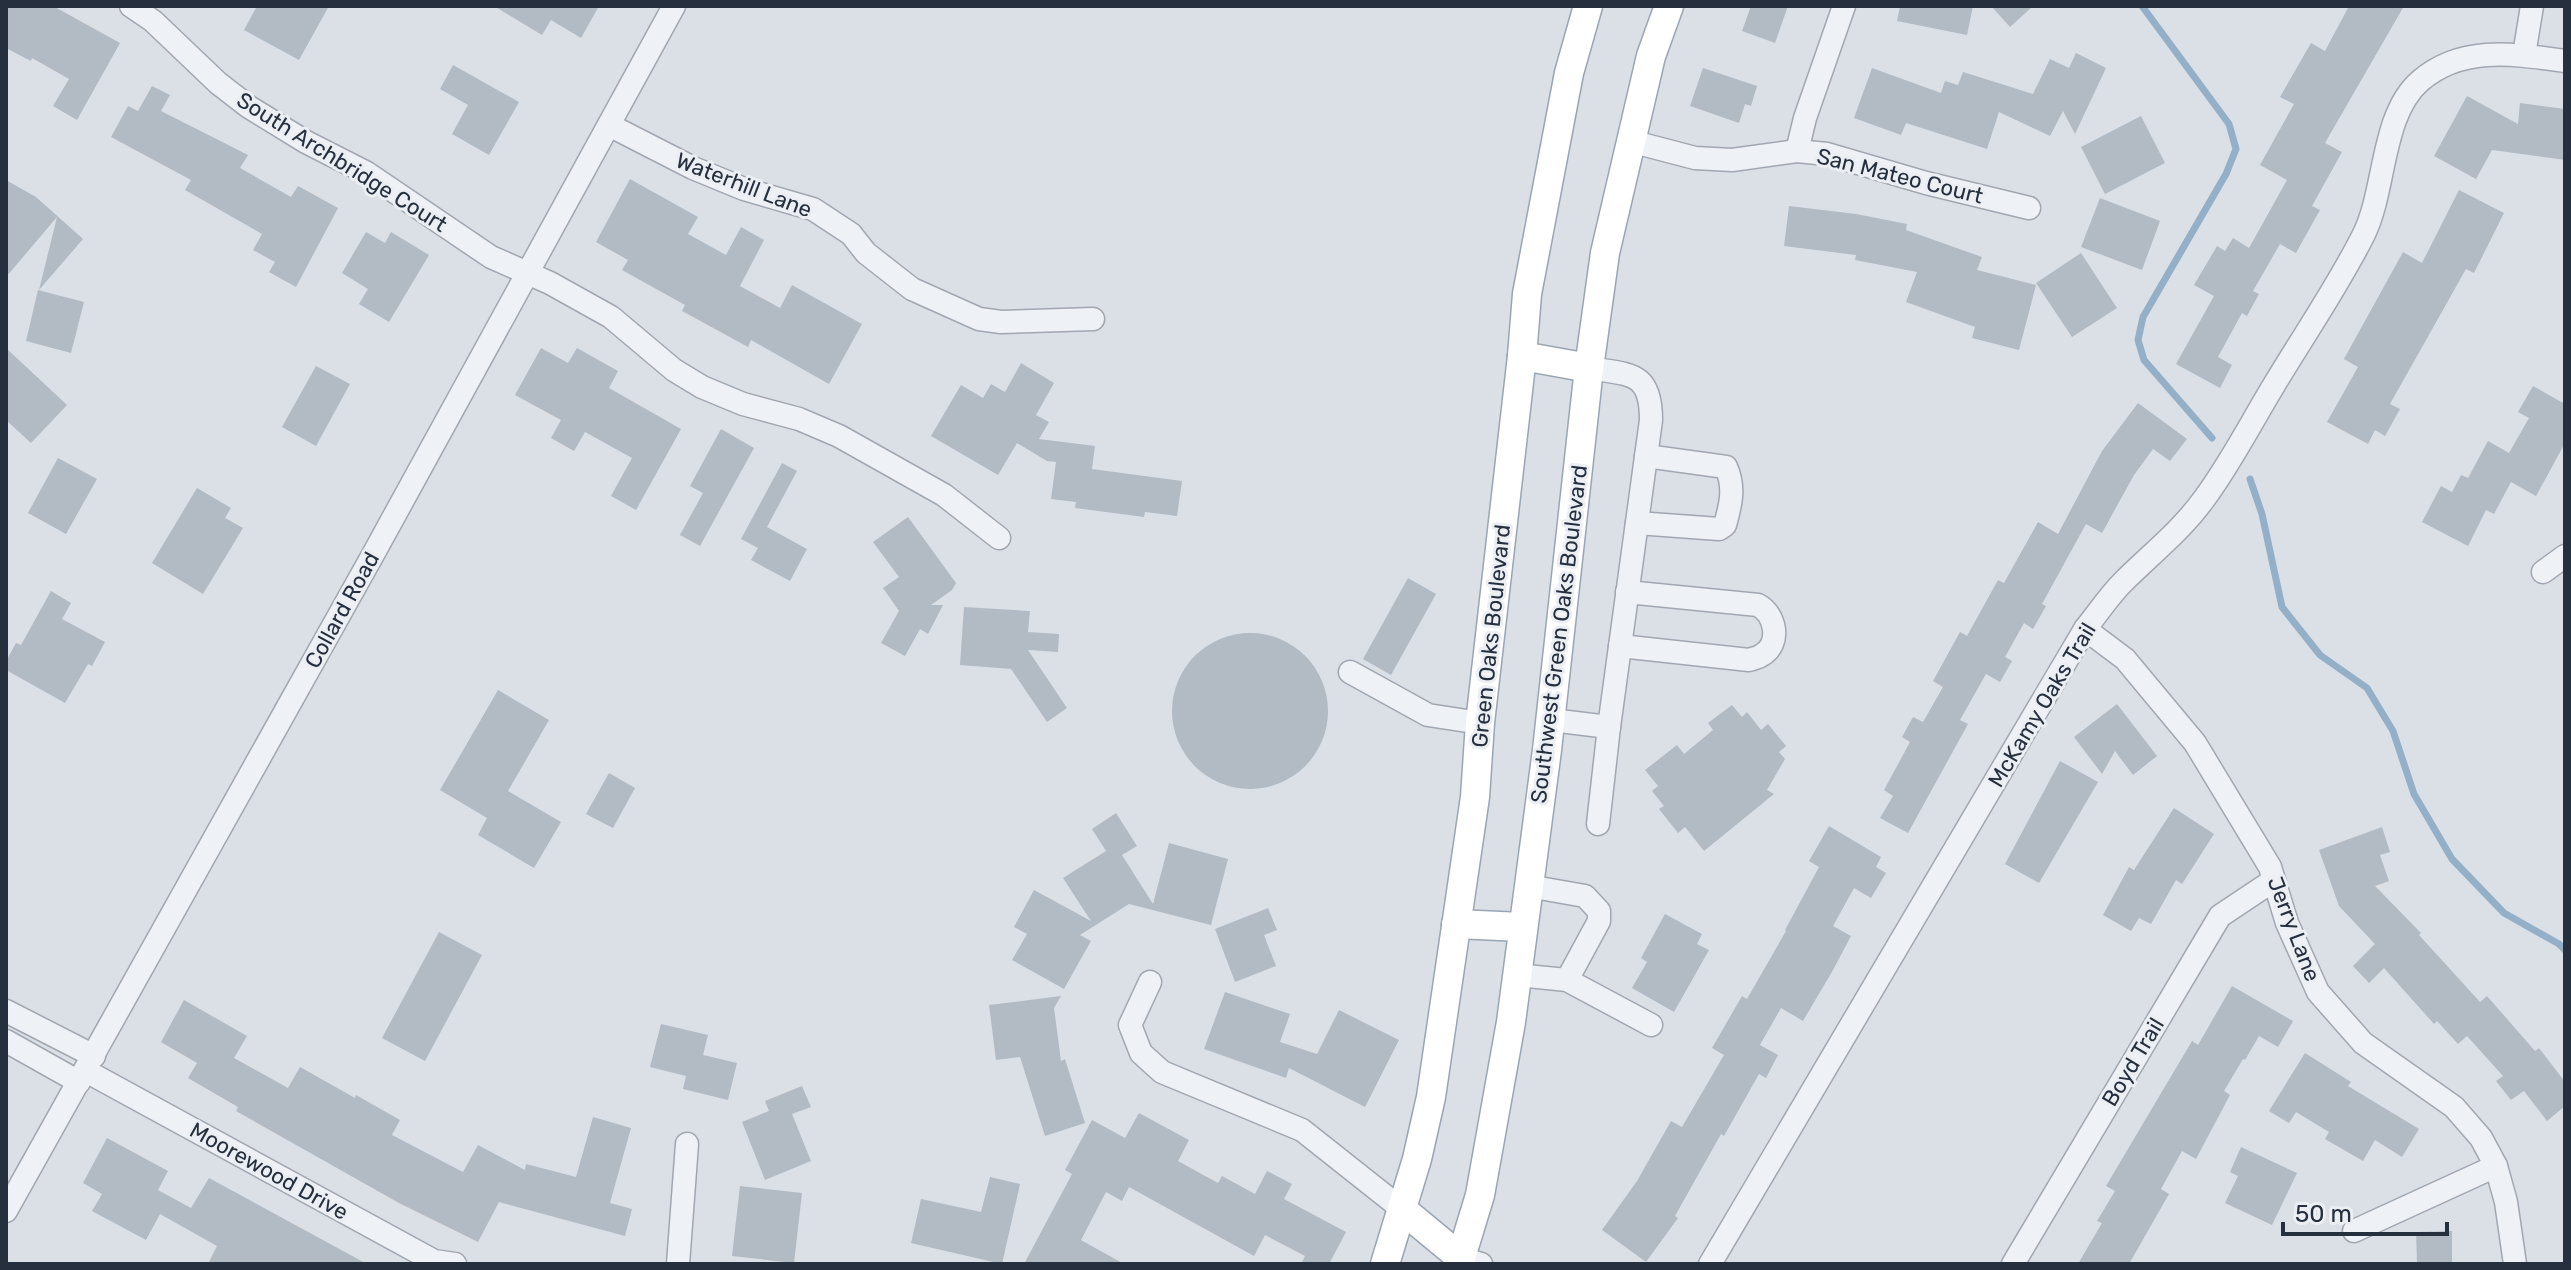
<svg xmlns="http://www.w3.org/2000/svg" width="2571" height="1270" viewBox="0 0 2571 1270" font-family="Rubik,sans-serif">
<rect width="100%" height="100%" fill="#dbe0e7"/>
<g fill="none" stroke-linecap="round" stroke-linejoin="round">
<g stroke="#94b0c9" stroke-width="7">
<polyline points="2142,6 2229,124 2236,149 2226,174 2143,317 2138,340 2144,360 2212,438"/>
<polyline points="2250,479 2262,514 2282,607 2320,655 2367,688 2393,731 2414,794 2452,859 2504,913 2559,944 2565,950"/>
</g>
</g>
<g fill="#b2bac4">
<polygon points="6,6 53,6 120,43 77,120 53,106 69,79 32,58 31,61 6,48"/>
<polygon points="257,6 329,6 299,60 244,30"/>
<polygon points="494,6 599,6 581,38 551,20 542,35"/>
<polygon points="1751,6 1788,6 1775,43 1742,31"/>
<polygon points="1900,6 1973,6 1967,35 1897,21"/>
<polygon points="1991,6 2033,6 2010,27"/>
<polygon points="2349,6 2404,6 2325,143 2342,152 2312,206 2320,210 2296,253 2280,244 2253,291 2259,294 2247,316 2242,313 2218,357 2232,365 2220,388 2176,364 2214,296 2194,285 2217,246 2225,251 2233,238 2249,248 2287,180 2260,165 2294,104 2280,97 2311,43 2325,51"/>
<polygon points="2076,53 2106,68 2075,134 2063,111 2050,136 1999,112 1987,149 1906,123 1901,135 1854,118 1872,68 1941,93 1945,81 1958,85 1963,72 2033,94 2050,59 2069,68"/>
<polygon points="453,65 519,102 489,155 452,134 468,105 440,89"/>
<polygon points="1703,68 1757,86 1751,106 1745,104 1739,123 1690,106"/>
<polygon points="152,86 170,95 161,111 248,155 240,168 291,197 298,186 338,208 296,287 269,272 275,262 253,250 262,234 185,190 191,180 111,137 128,106 138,111"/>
<polygon points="2467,96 2518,124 2520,103 2565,109 2565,160 2492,150 2476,179 2434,156"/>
<polygon points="2141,116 2165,163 2105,194 2081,147"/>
<polygon points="630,179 698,217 688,234 726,255 741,227 764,240 740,286 780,308 792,285 862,324 829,384 751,340 748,347 682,311 685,305 622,270 628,260 596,242"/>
<polygon points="6,180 36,197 83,239 39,290 57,217 6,277"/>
<polygon points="2459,190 2504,213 2474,273 2466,269 2390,404 2400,409 2385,436 2375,430 2368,444 2327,422 2358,367 2344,359 2403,252 2422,263"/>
<polygon points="2100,198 2160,221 2142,270 2081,247"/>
<polygon points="1789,206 1856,214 1907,224 1906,230 1982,257 1977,270 2036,285 2019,350 1972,338 1975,327 1906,302 1917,272 1855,260 1856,255 1784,246"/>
<polygon points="366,232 385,243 391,232 429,255 389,322 359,304 368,289 342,273"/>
<polygon points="2081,253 2117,308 2072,337 2036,283"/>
<polygon points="38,290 84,302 71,353 26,341"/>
<polygon points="6,348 67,405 31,443 6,420"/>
<polygon points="541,348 568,363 577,348 618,371 609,388 681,429 636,510 611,496 632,458 585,432 574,451 551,438 561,420 515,395"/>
<polygon points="1021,363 1054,383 1036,415 1049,422 1039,439 1095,446 1092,469 1182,481 1177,516 1145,512 1144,517 1075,508 1076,502 1051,499 1056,462 1047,461 1017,443 998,475 931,436 961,385 983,398 991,384 1005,392"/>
<polygon points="316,366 350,384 316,446 282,427"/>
<polygon points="2533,386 2565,404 2565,443 2536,496 2511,482 2494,514 2486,510 2468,546 2422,522 2441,486 2452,492 2461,475 2468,478 2488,441 2509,453 2529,418 2518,412"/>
<polygon points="2138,403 2187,439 2170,461 2153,449 2134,475 2102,533 2086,524 2042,604 2046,606 2033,629 2024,623 2005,657 2012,661 2000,682 1986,674 1960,720 1968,724 1908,833 1880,818 1893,796 1884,790 1910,742 1902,737 1913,717 1923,722 1943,687 1933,681 1960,632 1967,636 1998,580 2004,583 2038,522 2058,534 2102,451"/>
<polygon points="721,429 754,448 700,546 680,535 703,493 690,486"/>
<polygon points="58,458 97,479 66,534 28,513"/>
<polygon points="782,463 797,471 767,527 807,549 790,581 751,560 758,548 741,539"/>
<polygon points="197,488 231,508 225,518 243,528 203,594 152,563"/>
<polygon points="908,517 956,583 952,590 931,605 943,605 928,634 920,629 905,656 881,643 899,611 883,588 899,577 873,542"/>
<polygon points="1408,578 1436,594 1391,675 1363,659"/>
<polygon points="51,591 71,603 62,619 105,642 92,666 88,664 65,703 6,670 6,661 16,643 21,645"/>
<polygon points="964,607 1030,611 1028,632 1059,634 1058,652 1028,650 1067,708 1047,722 1011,669 960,665"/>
<circle cx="1250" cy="711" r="78"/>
<polygon points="498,690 549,720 508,791 561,822 534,868 478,835 487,818 440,790"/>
<polygon points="2117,704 2157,756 2133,775 2115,751 2102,774 2074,737"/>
<polygon points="1732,705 1742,717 1747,712 1761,730 1768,724 1786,746 1779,752 1785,759 1767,790 1774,794 1704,851 1685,827 1678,833 1659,809 1664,806 1652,791 1658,786 1645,770 1677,745 1684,754 1713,730 1708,723"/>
<polygon points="2060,761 2098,782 2039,883 2005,864"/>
<polygon points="609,773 635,788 613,828 586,814"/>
<polygon points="2174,808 2214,834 2182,884 2176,880 2151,924 2139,918 2131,931 2103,915 2129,867 2134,870"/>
<polygon points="1116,813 1137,846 1122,855 1153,904 1169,843 1228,859 1211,925 1129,904 1080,935 1091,941 1064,989 1012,960 1027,934 1014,927 1034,890 1091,921 1063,878 1106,851 1092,829"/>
<polygon points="1829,826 1881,857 1876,867 1886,873 1871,898 1854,888 1833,926 1851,936 1833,970 1803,1021 1781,1008 1760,1045 1778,1055 1766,1078 1759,1074 1724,1136 1721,1134 1675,1216 1678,1218 1646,1262 1602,1230 1637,1181 1671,1121 1682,1127 1724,1055 1712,1048 1742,996 1747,999 1786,931 1785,930 1819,867 1809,861"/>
<polygon points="2382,827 2390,852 2380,855 2389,881 2375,886 2421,933 2419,935 2480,1002 2487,996 2535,1051 2539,1048 2565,1082 2565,1106 2547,1121 2524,1091 2511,1100 2496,1081 2503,1076 2467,1036 2458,1044 2437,1021 2434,1024 2384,968 2369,983 2353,966 2375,944 2339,906 2319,850"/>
<polygon points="1268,908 1277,930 1264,935 1276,966 1235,982 1215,929"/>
<polygon points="1665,914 1702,934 1697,944 1709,950 1674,1012 1632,988 1647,962 1641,958"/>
<polygon points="439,932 482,955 425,1061 382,1038"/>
<polygon points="2232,986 2293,1021 2278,1047 2259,1036 2245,1060 2243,1059 2224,1091 2230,1095 2196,1159 2182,1151 2161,1189 2169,1194 2129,1264 2078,1264 2102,1223 2097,1221 2115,1191 2106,1186 2192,1041 2198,1045"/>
<polygon points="1225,992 1290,1014 1280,1042 1317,1054 1339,1010 1399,1040 1365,1107 1289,1068 1286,1078 1204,1049"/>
<polygon points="1061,996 1054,1008 1061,1061 1065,1059 1085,1123 1045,1136 1020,1057 996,1060 989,1005"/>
<polygon points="184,1000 247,1036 234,1058 288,1088 300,1067 355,1098 356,1095 400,1120 392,1135 463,1172 478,1145 525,1170 526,1164 576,1177 593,1117 631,1128 610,1203 632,1209 625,1236 499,1202 478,1242 399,1203 236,1111 238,1107 188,1078 197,1063 161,1042"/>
<polygon points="661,1024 708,1035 703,1055 737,1063 728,1100 683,1089 686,1076 650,1067"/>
<polygon points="2305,1053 2351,1082 2348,1086 2419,1129 2402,1157 2375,1140 2363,1161 2325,1139 2329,1132 2296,1112 2289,1123 2269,1111"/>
<polygon points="802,1086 811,1107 792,1114 811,1161 765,1180 742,1122 769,1111 765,1101"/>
<polygon points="1139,1113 1189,1140 1178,1161 1218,1183 1222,1176 1255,1194 1267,1171 1292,1184 1284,1199 1346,1232 1329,1264 1301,1264 1305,1256 1265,1235 1254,1256 1129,1187 1122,1201 1106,1192 1081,1240 1124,1264 1024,1264 1072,1174 1065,1170 1092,1120 1125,1138"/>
<polygon points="107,1138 168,1171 158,1190 191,1208 209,1178 367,1264 208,1264 217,1246 160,1214 146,1240 92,1211 102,1194 83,1183"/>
<polygon points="2241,1147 2297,1173 2272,1225 2225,1203 2238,1176 2230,1172"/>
<polygon points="990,1177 1020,1184 1002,1264 911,1243 921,1199 981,1212"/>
<polygon points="740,1186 802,1193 794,1263 732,1256"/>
<polygon points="2452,1231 2452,1264 2417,1264 2416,1232"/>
</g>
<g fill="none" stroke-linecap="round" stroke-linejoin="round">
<g stroke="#a1a7b1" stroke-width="25">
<g id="minor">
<polyline points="131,6 153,21 218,83 249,107 306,142 367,173 491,257 550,283 611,317 674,370 702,387 743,404 799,419 839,436 944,495 999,538"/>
<polyline points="2524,55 2532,6"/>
<polyline points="609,125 693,168 744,189 813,209 851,234 866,253 912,289 979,319 1001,322 1093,319"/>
<polyline points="1630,141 1695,158 1732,160 1797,151 1827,154 1926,183 2029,208"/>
<polyline points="1797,151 1805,118 1844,6"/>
<path d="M1637,523L1719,529L1725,525C1731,504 1735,487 1726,467L1646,456"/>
<polyline points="2543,572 2565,556"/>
<polyline points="2085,629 2125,659 2195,743 2270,867 2287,923 2318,992 2363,1043 2454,1107 2481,1138 2496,1166 2506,1202 2515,1264"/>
<path d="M1620,646L1749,660C1754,658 1758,658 1762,655C1782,643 1775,614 1758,605L1627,592"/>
<polyline points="1350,672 1428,715 1480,723"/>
<path d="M1551,720L1609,727L1651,420C1651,371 1630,375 1589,368"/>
<polyline points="1598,824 1609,727"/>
<polyline points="1528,886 1585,896 1599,911 1599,921 1567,980"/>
<polyline points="1517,975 1567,980 1651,1025"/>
<polyline points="1150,982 1130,1025 1141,1053 1162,1072 1302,1130 1403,1210"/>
<polyline points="6,1011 94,1056"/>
<polyline points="6,1041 79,1082"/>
<polyline points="86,1071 434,1261 455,1264"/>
<polyline points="6,1211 375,551 674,6"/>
<polyline points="2354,1231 2496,1166"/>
<polyline points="1461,1258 1481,1264"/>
<polyline points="678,1264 687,1144"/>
<path d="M1710,1264L2085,629C2098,613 2109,596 2123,582C2151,554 2181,531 2204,499C2230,464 2251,423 2274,385C2304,335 2338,286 2364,234C2386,189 2381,115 2420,81C2462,45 2514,54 2565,61"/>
<polyline points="2013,1264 2220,916 2274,880"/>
</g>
</g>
<g stroke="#9aa5b3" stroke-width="31">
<g id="major">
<polyline points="1522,356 1589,368"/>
<polyline points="1456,924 1522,927"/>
<polyline points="1403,1210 1461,1258"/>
<polyline points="1385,1264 1417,1159 1431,1097 1475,797 1480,723 1522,356 1527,294 1569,73 1588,6"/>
<polyline points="1459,1264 1480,1195 1511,1022 1547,750 1589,368 1605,253 1651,56 1669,6"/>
</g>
</g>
<use href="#minor" stroke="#eef1f5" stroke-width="22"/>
<use href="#major" stroke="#fff" stroke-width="28"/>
</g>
<g text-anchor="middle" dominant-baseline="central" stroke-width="6" stroke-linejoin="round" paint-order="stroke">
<g font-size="22" fill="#252f3d" stroke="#ebeff4">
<text transform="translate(342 162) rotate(32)">South Archbridge Court</text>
<text transform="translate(1900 176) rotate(14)">San Mateo Court</text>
<text transform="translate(744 185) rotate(21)">Waterhill Lane</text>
<text transform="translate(342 610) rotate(-61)">Collard Road</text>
<text transform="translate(1559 634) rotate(-83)">Southwest Green Oaks Boulevard</text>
<text transform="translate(1491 636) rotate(-84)">Green Oaks Boulevard</text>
<text transform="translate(2042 705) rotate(-59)">McKamy Oaks Trail</text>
<text transform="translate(2294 929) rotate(69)">Jerry Lane</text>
<text transform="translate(2133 1062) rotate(-59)">Boyd Trail</text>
<text transform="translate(269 1171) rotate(29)">Moorewood Drive</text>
</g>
</g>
<rect width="2571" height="1270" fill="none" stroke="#252f3d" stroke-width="16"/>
<path d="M2283 1222v12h164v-12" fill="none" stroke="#252f3d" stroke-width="4"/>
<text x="2295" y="1222" font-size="24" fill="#252f3d" stroke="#ebeff4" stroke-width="6" paint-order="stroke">50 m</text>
</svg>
